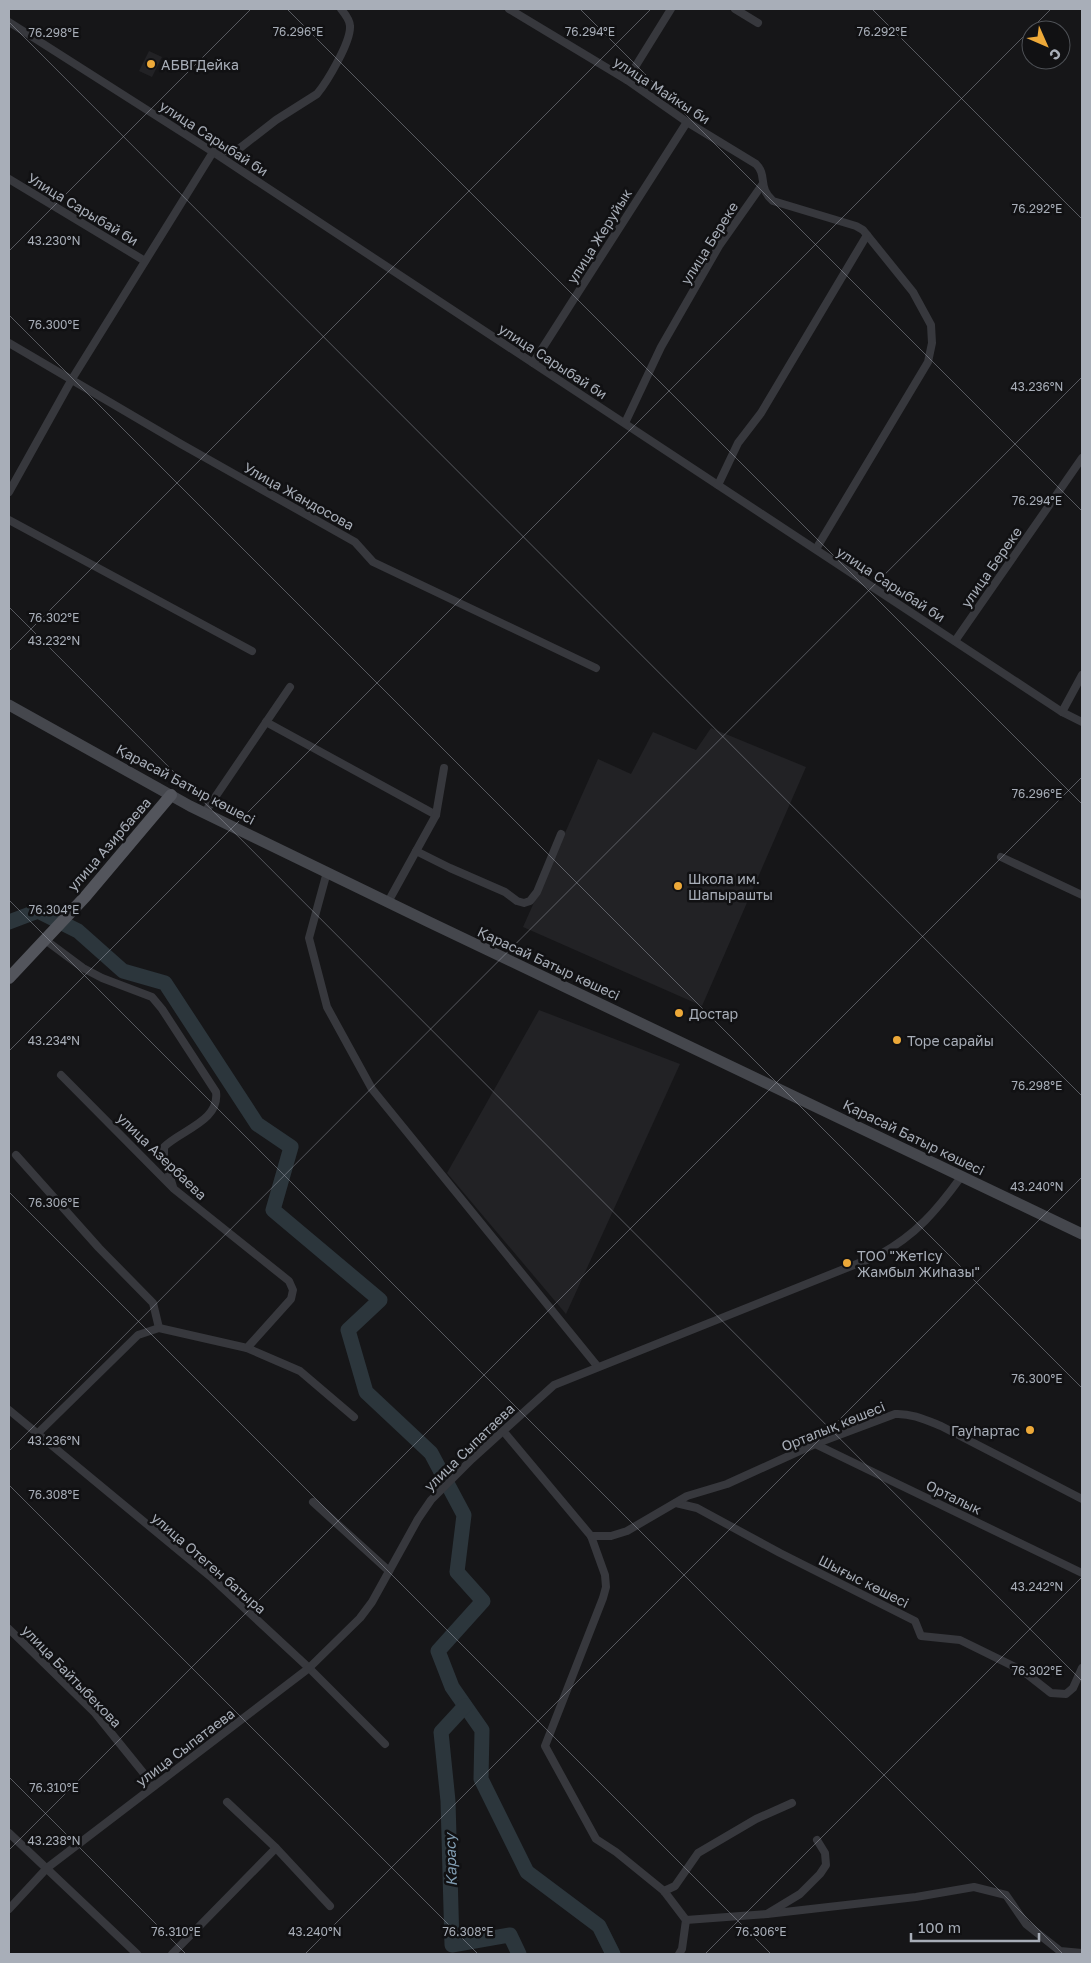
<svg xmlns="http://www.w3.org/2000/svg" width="1091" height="1963" viewBox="0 0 1091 1963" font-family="'Golos Text',sans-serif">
<rect width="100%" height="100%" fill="#161618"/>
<g fill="#222225">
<polygon points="149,51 162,57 152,77 139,71"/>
<polygon points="711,728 806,767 702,1006 523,927 598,759 631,774 653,732 696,750"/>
<polygon points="539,1010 680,1064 566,1314 447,1173"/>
</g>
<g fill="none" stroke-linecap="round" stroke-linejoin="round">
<g stroke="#2c363c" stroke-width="15">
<polyline points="9,922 38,911 78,931 123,971 165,983 257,1124 291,1147 273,1210 380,1300 348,1330 366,1392 431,1453 464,1515 457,1572 483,1601 438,1651 452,1687 482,1730 481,1779 527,1872 599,1926 613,1954"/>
<polyline points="465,1706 441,1732 448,1801 452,1945 510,1935 519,1954"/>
</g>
<g stroke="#37383d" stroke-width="8">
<path d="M509,9L627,80L687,122L756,164C768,176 757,187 773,201L856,226L863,230L913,292L931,325L932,343L928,362L816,549"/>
<polyline points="735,9 758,23"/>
<polyline points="9,22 213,152 1062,712 1082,722"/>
<polyline points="627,80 671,9"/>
<polyline points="9,179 145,261"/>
<polyline points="9,343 181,444 355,542 373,562 596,668"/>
<polyline points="533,363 687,122"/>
<polyline points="625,423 661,347 719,246 762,185"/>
<polyline points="718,485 738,443 761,413 867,235"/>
<path d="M9,492L72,379L213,152L233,151L240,148L276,120L317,94C327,82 351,42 350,26C350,20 345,14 341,9"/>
<polyline points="9,520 252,651"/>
<polyline points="955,641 1082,458"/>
<polyline points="1062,712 1082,675"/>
<polyline points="266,722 436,815"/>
<polyline points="205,812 290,687"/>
<polyline points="416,851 450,868 505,892 517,901 524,903 530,901 537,892 561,834"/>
<polyline points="1001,857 1082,895"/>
<polyline points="327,872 309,938 327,1007 372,1089 598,1367"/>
<polyline points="388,902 436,815 444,768"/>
<path d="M44,939L83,968L102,978L152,997L162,1009L216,1092C220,1121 181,1130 164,1147V1157L173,1187"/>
<polyline points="16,1155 99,1248 153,1303 159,1328"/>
<polyline points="247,1348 300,1371 354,1417"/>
<polyline points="9,1410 212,1578 309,1668 385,1744"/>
<polyline points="504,1432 591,1536 605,1575 606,1587 603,1598 545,1746 596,1839 616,1852 664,1891 686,1920 682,1949 679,1954"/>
<polyline points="37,1434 138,1335 159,1328 247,1348 291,1299 293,1290 289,1281 174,1189 61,1075"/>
<polyline points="815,1444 1082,1573"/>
<polyline points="313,1502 389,1571"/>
<polyline points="676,1503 697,1508 780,1553 915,1621 921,1636 960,1640 1023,1671 1051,1693 1066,1694 1073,1688 1082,1668"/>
<path d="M591,1536H611L627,1531L687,1496L727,1484L815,1444L895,1414C911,1413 926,1420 941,1426L1082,1499"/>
<polyline points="9,1629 95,1713 154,1786"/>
<polyline points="227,1802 276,1848 330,1906"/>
<polyline points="9,1833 137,1954"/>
<polyline points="664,1891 675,1886 698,1853 756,1819 792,1803"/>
<path d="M9,1909L47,1868L309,1668L360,1618L372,1602L418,1519L431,1500L472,1459L554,1385L879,1255C916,1235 937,1210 961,1177"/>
<polyline points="767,1914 916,1897 974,1887 1006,1895 1026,1924 1060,1951 1082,1953"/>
<polyline points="686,1920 767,1914 800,1894 820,1874 826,1865 825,1853 817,1840"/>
<polyline points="172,1954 276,1848"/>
</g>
<polyline stroke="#45474d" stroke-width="11" points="9,705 190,806 429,922 1082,1234"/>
<polyline stroke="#53555c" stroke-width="12" points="9,978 85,897 171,795"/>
</g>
<path fill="none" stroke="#a8aeb8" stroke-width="1" stroke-opacity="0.45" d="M287,9L1082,804M580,9L1082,511M872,9L1082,219M9,22L1082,1096M9,251L251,9M9,315L1082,1388M9,607L1082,1681M9,651L651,9M9,900L1063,1954M9,1051L1051,9M9,1192L771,1954M9,1451L1082,377M9,1485L478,1954M9,1777L186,1954M9,1850L1082,777M305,1954L1082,1177M705,1954L1082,1577"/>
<g fill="#eda939" stroke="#111113" stroke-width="2">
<circle cx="151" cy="64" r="5"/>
<circle cx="678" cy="886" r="5"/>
<circle cx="679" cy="1013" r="5"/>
<circle cx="897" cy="1040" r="5"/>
<circle cx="847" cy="1263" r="5"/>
<circle cx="1030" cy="1430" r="5"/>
</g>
<g text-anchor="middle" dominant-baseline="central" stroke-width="5" stroke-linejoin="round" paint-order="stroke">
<g font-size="14" fill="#a8aeb8" stroke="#111113" text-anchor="start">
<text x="161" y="64">АБВГДейка</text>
<text x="688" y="878">Школа им.<tspan x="688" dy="16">Шапырашты</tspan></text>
<text x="689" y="1013">Достар</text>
<text x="907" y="1040">Торе сарайы</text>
<text x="857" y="1255">ТОО "ЖетIсу<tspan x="857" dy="16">Жамбыл Жиhазы"</tspan></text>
<text x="1020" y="1430" text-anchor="end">Гауhартас</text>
</g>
<g font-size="14" fill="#a8aeb8" stroke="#111113">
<text transform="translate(662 90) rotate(33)">улица Майкы би</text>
<text transform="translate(214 138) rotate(33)">улица Сарыбай би</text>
<text transform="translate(83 209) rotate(31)">Улица Сарыбай би</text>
<text transform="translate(599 236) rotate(-58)">улица Жеруйык</text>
<text transform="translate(709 243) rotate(-58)">улица Береке</text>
<text transform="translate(553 361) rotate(33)">улица Сарыбай би</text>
<text transform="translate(299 496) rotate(29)">Улица Жандосова</text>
<text transform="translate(991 567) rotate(-55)">улица Береке</text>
<text transform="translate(891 584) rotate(33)">улица Сарыбай би</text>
<text transform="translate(186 784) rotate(28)">Қарасай Батыр көшесі</text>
<text transform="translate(109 844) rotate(-49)">улица Азирбаева</text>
<text transform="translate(549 963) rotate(25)">Қарасай Батыр көшесі</text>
<text transform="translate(914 1137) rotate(26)">Қарасай Батыр көшесі</text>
<text transform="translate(162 1156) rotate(44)">улица Азербаева</text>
<text transform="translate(833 1426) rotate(-22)">Орталық көшесі</text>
<text transform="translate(469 1447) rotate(-44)">улица Сыпатаева</text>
<text transform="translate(954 1497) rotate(26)">Орталык</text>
<text transform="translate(209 1563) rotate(41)">улица Отеген батыра</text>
<text transform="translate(864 1581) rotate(27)">Шығыс көшесі</text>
<text transform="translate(72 1676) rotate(46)">улица Байтыбекова</text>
<text transform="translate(185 1747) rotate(-37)">улица Сыпатаева</text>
</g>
<g font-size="15" font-style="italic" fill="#819db2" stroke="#111113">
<text transform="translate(450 1860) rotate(-92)">Карасу</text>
</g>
</g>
<g font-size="12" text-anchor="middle" fill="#a8aeb8" stroke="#111113" stroke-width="5" stroke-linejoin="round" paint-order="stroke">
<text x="298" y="36">76.296°E</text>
<text x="590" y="36">76.294°E</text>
<text x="882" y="36">76.292°E</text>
<text x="54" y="37">76.298°E</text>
<text x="1037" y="213">76.292°E</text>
<text x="54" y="245">43.230°N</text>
<text x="54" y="329">76.300°E</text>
<text x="1037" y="391">43.236°N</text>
<text x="1037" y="505">76.294°E</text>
<text x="54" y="622">76.302°E</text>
<text x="54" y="645">43.232°N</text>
<text x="1037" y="798">76.296°E</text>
<text x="54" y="914">76.304°E</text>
<text x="54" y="1045">43.234°N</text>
<text x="1037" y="1090">76.298°E</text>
<text x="1037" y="1191">43.240°N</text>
<text x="54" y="1207">76.306°E</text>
<text x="1037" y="1383">76.300°E</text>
<text x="54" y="1445">43.236°N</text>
<text x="54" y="1499">76.308°E</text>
<text x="1037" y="1591">43.242°N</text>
<text x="1037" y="1675">76.302°E</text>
<text x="54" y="1792">76.310°E</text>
<text x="54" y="1845">43.238°N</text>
<text x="176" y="1936">76.310°E</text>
<text x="315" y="1936">43.240°N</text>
<text x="468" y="1936">76.308°E</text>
<text x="761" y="1936">76.306°E</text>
</g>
<rect width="1091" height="1963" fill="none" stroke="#a8aeb8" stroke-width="20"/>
<g transform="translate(1046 45) rotate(135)"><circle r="24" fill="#111113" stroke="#4d5055"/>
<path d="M0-4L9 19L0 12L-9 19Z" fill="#eda939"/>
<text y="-8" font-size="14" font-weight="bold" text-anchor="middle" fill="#a8aeb8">С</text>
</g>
<path d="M911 1933v8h128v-8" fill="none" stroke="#a8aeb8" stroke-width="2.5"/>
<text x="918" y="1933" font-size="15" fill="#a8aeb8" stroke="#111113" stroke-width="4" paint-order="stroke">100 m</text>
</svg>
